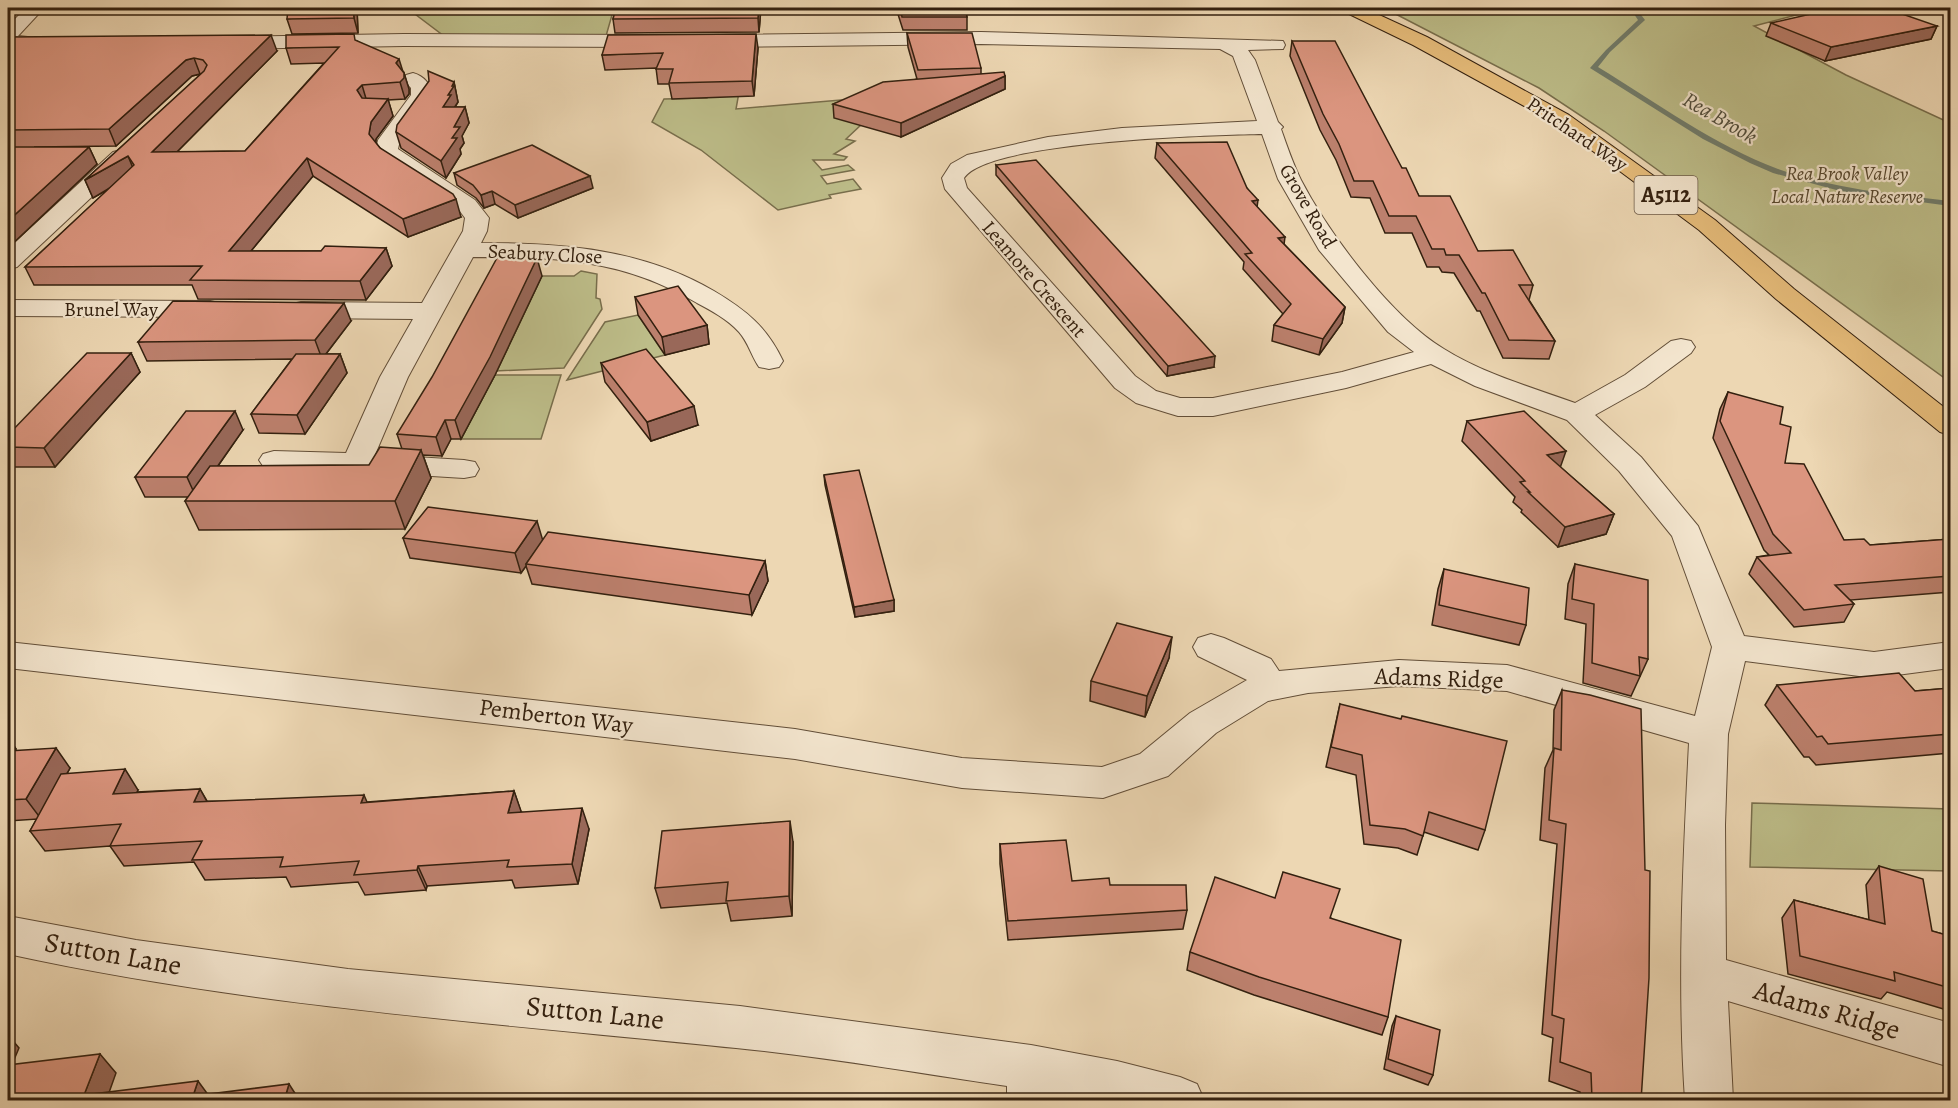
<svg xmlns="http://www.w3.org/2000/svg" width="1958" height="1108" viewBox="0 0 1958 1108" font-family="Alegreya,serif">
<rect width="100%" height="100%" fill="#edd7b3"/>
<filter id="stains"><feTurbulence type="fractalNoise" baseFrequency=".00333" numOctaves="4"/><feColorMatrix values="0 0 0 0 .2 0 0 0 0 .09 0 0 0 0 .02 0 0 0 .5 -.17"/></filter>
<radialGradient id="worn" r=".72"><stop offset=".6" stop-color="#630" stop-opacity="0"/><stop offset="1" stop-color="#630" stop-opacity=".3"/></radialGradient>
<g fill="#bdbd89" stroke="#786e4c" stroke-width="1.5">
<polygon points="407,8 614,8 606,36 444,36"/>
<polygon points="1384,8 1823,8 1754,26 1846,75 1950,123 1950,382 1604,131 1539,88"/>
<polygon points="713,76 741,81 736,109 841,100 888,115 861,125 846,139 855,141 834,154 847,157 844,160 813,160 822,170 848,165 854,170 821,176 827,184 853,179 861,189 829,195 831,198 778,210 701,150 652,122 664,99 707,98"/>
<polygon points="581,271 597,274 596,298 600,299 602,309 564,368 495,371 541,276 574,276"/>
<polygon points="638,315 665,355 567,380 605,322"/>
<polygon points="495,375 561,375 541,439 461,439"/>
<polygon points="1752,803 1950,809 1950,871 1750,867"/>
</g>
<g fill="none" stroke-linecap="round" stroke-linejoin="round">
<path fill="#717c6b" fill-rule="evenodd" d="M1630,8H1636L1645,20L1610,52L1598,67C1657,103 1714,145 1778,169C1833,189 1893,194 1950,201V206L1840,191L1773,173L1750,163L1703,139L1590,68L1606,50L1638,20Z"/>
<g stroke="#624e38" stroke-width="2">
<g id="minor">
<polygon points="26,8 44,8 18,36 57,40 59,44 57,48 23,50 8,45 8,26"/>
<path d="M981,32L1283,41L1285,45L1283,49L1248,50L1255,60L1278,122L1283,127L1281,129C1287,146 1293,164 1301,180C1329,234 1392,318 1444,349C1484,374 1531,387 1575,403L1625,375L1671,341L1681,339L1691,341L1695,347L1691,353L1645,387L1595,415L1641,457L1698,526L1744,636L1874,652L1950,642V668L1874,678L1745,661L1728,734L1725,825L1726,960L1950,1023V1067L1728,1001L1733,1100H1685C1677,982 1683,861 1689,743L1507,691L1399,686L1308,693L1268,701L1216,733L1168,776L1103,798L962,788L795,759L8,668V642L795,729L962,758L1102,767L1140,754L1190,713L1247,680L1198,656L1193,647L1198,638L1211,634L1224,638L1271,659L1279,671L1399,660L1507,665L1695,716L1712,647L1672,536L1619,471L1567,420L1475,386L1431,364L1346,388L1213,416H1178L1168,413L1136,403L1115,388L945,189L942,178L951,164L967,155L1048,137L1122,128L1257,121L1233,56L1220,49L981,44L711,47L704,45L702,41L704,37L711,35ZM1262,134L1278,179L1319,250L1388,332L1414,352L1342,372L1213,398H1180L1156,391L1135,376L967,188L964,178C988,141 1213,135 1262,134Z"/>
<polygon points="404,34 650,35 657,37 659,41 657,45 650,47 404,46 228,49 221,47 219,43 221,39 228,37"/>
<path d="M413,73C424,76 431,84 431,95L400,140L398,149L475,200L489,218L487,231L481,243C563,243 642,249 714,291C746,310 767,327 783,361L779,367L769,369L759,367C751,355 748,342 739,332C727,319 712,311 697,303C623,259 557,257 473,257L408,377L374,457L383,455L464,460L475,462L479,469L475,476L464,478L383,473L372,471L369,466L357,471L274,469L263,466L259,460L263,454L274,451L346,453L380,377L413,319L301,318L292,316L288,310L292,304L301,302L422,303L463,231L465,218L459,210L386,163L376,150L378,140L411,95V88L403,79L406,75Z"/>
<polygon points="121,150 129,152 132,157 129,162 17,267 8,269 8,249 113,152"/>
<polygon points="8,300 210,301 219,303 223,309 219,315 210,317 8,316"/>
<path d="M8,916L136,940L348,969L740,1006L1031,1045L1117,1061L1180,1077L1197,1084L1204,1100H1086L1055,1094V1100H1007V1086C917,1073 827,1057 736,1048C492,1023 247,1006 8,954Z"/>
</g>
</g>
<g stroke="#33200f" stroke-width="2">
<g id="major">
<polygon points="8,8 63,8 60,12 54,13 8,14"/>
<polygon points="1342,8 1364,8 1427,37 1569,115 1715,220 1794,289 1950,412 1950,435 1940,432 1776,299 1699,230 1555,123 1413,45 1345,12"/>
</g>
</g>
<use href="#minor" fill="#f3e5ce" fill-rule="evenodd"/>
<use href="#major" fill="#e6bc7a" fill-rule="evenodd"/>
</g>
<g fill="#bc806d" stroke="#33200f" stroke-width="1.5">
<polygon points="357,8 358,33 292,34 287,19"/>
<polygon points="616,8 761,8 759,32 615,33 613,19"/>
<polygon points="896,8 965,8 967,17 967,30 903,30"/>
<polygon points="1771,23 1937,26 1931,39 1825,61 1766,36"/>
<polygon points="907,33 981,68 981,74 1005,76 1005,89 901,137 834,118 833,104 917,79 908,47"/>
<polygon points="8,37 277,51 177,152 245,151 324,63 291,64 286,48 357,41 402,70 404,73 409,89 409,94 405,99 388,100 393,116 376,139 376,143 380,148 461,217 408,237 313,176 251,251 321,251 386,248 392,266 366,300 198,299 192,285 34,285 25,267 109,189 93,198 85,180 201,74 192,76 116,146 34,147 89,147 97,164 8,248"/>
<polygon points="1292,41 1402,168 1419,196 1478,251 1533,285 1529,300 1555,341 1549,359 1503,358 1480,311 1477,311 1454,273 1442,272 1439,267 1427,267 1412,233 1385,233 1370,198 1351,197 1336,160 1320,130 1290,56"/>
<polygon points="758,48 754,96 672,99 669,84 658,84 656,68 605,70 602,55"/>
<polygon points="454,82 458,102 455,107 465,107 469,123 462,136 464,143 460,149 461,154 446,178 401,148 396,132"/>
<polygon points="1157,143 1247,188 1257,207 1284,244 1345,307 1342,323 1319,355 1272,341 1274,325 1283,314 1243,269 1244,262 1155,158"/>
<polygon points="996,165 1214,367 1167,376 996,175"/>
<polygon points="454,173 593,188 518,218 495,204 484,208 476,198 457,185"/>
<polygon points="542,276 495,375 461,439 451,439 442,456 423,455 431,478 405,529 199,530 185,501 188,497 145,497 135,477 243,430 218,466 369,465 402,449 397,434"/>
<polygon points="635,297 707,325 709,344 665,355 638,315"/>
<polygon points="351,321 326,354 340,354 347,373 305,434 259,433 251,414 292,359 147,361 138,342"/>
<polygon points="131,353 140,372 55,467 8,467 8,435"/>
<polygon points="601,363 698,425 651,441 605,382"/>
<polygon points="1728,392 1780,424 1785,463 1844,540 1870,545 1950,539 1950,592 1850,600 1854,604 1844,622 1794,627 1749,574 1757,557 1769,555 1764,550 1713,438 1720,409"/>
<polygon points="1467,421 1560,467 1614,514 1606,534 1558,547 1521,512 1522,510 1513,502 1515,497 1462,441"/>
<polygon points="824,475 894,600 894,611 855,617 825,485"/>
<polygon points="403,538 543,540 765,561 768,581 752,615 532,584 526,566 521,573 410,558"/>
<polygon points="1575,564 1648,659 1631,696 1583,683 1586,624 1565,619 1568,584"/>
<polygon points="1444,569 1526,625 1519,645 1432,625 1438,589"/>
<polygon points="1169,658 1145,717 1090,701 1091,681"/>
<polygon points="1777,685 1915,691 1950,688 1950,753 1816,765 1809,757 1804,757 1765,705"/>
<polygon points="1562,690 1641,1101 1580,1101 1580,1092 1549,1081 1553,1038 1542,1034 1557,844 1540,840 1545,768 1553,750 1554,710"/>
<polygon points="1340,704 1485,830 1478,850 1424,832 1417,855 1398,848 1364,844 1356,775 1326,767"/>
<polygon points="8,737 16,749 15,750 70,768 67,774 138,790 136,792 200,789 207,801 367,802 514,791 521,812 589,829 578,884 515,888 512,880 427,886 426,890 365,895 358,882 291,887 286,877 205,880 194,862 124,866 110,846 45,851 30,831 37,819 8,821"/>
<polygon points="793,842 792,916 731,921 727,903 661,908 655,888"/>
<polygon points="1000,844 1072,881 1110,885 1187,910 1183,929 1008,940 1000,864"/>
<polygon points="1879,866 1932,931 1950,936 1950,1011 1887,992 1881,999 1788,974 1782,918 1794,900 1869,920 1866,885"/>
<polygon points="1331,918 1388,1017 1382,1035 1254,995 1187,970 1190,952"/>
<polygon points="1396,1016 1433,1075 1428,1085 1384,1069 1392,1026"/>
</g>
<g fill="#996859" stroke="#33200f" stroke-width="1.5">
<polygon points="353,8 357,8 358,33 354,18"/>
<polygon points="759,8 761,8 759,32 758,18"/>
<polygon points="1937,26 1931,39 1825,61 1831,47"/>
<polygon points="756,34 758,48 754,96 752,81"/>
<polygon points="271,35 277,51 159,170 152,152"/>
<polygon points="194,58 200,74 192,76 116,146 109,129 186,60"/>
<polygon points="399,59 404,75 396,63"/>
<polygon points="404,73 409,89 409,94 405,99 400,82"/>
<polygon points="1005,76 1005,89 901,137 901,123"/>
<polygon points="454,82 458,102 454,108 443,107"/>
<polygon points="362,85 367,102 362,107 357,90"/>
<polygon points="388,99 393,116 376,139 374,151 369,134 371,122"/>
<polygon points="465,107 469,123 462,136 464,143 460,149 461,154 446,178 441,161 452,138 454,127"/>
<polygon points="89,147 97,164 8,248 8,221"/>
<polygon points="128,156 135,173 93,198 85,180"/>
<polygon points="307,158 313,176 236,269 229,251"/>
<polygon points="590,176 593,188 518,218 515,205"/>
<polygon points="492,191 495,204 484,208 481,195"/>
<polygon points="456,199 461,217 408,237 403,219"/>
<polygon points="1258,200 1256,215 1252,201"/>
<polygon points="1285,237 1283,252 1278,238"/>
<polygon points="386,248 392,266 366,300 360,281"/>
<polygon points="537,258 542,276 495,375 461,439 455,420"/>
<polygon points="344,303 351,321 322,359 315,340"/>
<polygon points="1345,307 1342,323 1319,355 1323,339"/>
<polygon points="707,325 709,344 665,355 662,337"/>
<polygon points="131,353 140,372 55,467 44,448"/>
<polygon points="340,354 347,373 305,434 297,415"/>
<polygon points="1215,356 1214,367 1167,376 1168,366"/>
<polygon points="694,406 698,425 651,441 647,422"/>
<polygon points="235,411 243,430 196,497 187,477"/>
<polygon points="445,420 451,439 442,456 436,437"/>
<polygon points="421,450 431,478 405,529 395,501"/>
<polygon points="1566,451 1559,471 1547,455"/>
<polygon points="1614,514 1606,534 1558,547 1565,527"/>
<polygon points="537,521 543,541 526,564 526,566 521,573 515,553"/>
<polygon points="765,561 768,581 752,615 749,595"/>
<polygon points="894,600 894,611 855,617 854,607"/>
<polygon points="1172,637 1169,658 1145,717 1147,696"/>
<polygon points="8,737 16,749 8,762"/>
<polygon points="56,748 70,768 41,819 26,799"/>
<polygon points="125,769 138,790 126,814 113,794"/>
<polygon points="200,789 211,809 194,802"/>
<polygon points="514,791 521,811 516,833 508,813"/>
<polygon points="364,795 373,816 361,803"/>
<polygon points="582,808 589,829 578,884 572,864"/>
<polygon points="790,821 793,842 792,916 789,896"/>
<polygon points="418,866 427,886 426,890 417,870"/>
<polygon points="8,1035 19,1048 8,1074"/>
<polygon points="100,1054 116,1073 106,1101 84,1095"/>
<polygon points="198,1081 212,1100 193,1096"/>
<polygon points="289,1084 300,1101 284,1101"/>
</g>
<g fill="#db957f" stroke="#33200f" stroke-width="1.5">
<polygon points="288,8 353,8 354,18 287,19"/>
<polygon points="616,8 759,8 758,18 613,19"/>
<polygon points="900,8 965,8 967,17 902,17"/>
<polygon points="1837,8 1885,8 1937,26 1831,47 1771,23"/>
<polygon points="907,33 972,33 981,68 918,70"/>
<polygon points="354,34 355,40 399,59 396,63 404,73 404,78 400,82 362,85 357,90 362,98 388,99 371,122 369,134 380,148 453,194 456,199 403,219 307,158 229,251 321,251 325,246 386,248 360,281 190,280 202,266 25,267 134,165 128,156 85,180 204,71 207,65 203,60 194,58 186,60 109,129 8,130 8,37 271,35 152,152 245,151 339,47 286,48 286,35"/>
<polygon points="756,34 752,81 669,83 673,69 656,69 663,53 602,55 608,35"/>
<polygon points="1292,41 1335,41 1402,168 1406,168 1419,196 1450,196 1478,251 1513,250 1533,285 1519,285 1555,341 1509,340 1485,293 1482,293 1459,255 1446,255 1444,249 1432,249 1416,216 1389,216 1373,181 1354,181 1339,144 1323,114"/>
<polygon points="428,71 454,82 452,86 454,86 448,95 451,95 443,107 465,107 454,127 460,127 452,138 457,138 441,161 396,132 397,125 429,81"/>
<polygon points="1004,72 1005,76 901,123 833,104 883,82"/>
<polygon points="1227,142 1247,188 1258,200 1252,201 1285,237 1278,238 1345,307 1323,339 1274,325 1291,304 1245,254 1252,253 1157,143"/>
<polygon points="532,145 590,176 515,205 492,191 481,195 473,185 454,173"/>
<polygon points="8,147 89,147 8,221"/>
<polygon points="1036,160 1215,356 1168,366 996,165"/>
<polygon points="497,258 537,258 490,357 455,420 445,420 436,437 397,434 432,377"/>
<polygon points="678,286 707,325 662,337 635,297"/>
<polygon points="173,301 344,303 315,340 138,342"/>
<polygon points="646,349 694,406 647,422 601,363"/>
<polygon points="87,353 131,353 44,448 8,447 8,435"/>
<polygon points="296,354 340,354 297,415 251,414"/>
<polygon points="1728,392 1783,407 1780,424 1791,427 1785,463 1804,464 1844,540 1864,539 1870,545 1950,539 1950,576 1835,585 1854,604 1804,610 1757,557 1791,553 1773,534 1720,421"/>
<polygon points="186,411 235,411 187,477 135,477"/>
<polygon points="1524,411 1566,451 1547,455 1614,514 1565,527 1528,492 1530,492 1520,482 1525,481 1467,421"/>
<polygon points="380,447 421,450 395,501 185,501 210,466 369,465"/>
<polygon points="859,470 894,600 854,607 824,475"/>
<polygon points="428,507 537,521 515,553 403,538"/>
<polygon points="548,532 765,561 749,595 526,564"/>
<polygon points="1575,564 1648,580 1648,659 1639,657 1640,676 1592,663 1594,604 1572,599"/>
<polygon points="1444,569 1529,588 1526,625 1439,605"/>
<polygon points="1117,623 1172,637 1147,696 1091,681"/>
<polygon points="1899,673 1915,691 1950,688 1950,734 1828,744 1822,736 1817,737 1777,685"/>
<polygon points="1562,690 1590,695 1641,709 1645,870 1650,871 1649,978 1641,1101 1596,1101 1592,1099 1591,1073 1560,1062 1564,1019 1552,1015 1566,824 1549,820 1554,748 1561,750"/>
<polygon points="1340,704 1401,719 1402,716 1507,741 1485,830 1429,812 1423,836 1405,829 1370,825 1362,755 1331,747"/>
<polygon points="56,748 26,799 8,800 8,751"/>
<polygon points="125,769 113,794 200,789 194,802 364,795 361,803 514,791 508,813 582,808 572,864 507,867 509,860 418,866 417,870 354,875 359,861 280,867 283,857 192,860 202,841 110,846 121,824 30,831 61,774"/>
<polygon points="790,821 789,896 726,901 728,882 655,888 662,831"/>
<polygon points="1066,840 1072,881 1109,878 1110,885 1186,885 1187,910 1008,921 1000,844"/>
<polygon points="1879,866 1923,879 1932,931 1950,936 1950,988 1894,972 1895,981 1800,956 1794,900 1885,924"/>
<polygon points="1283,872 1340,889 1330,918 1401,940 1388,1017 1259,977 1190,952 1215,877 1275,898"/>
<polygon points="1396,1016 1440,1030 1433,1075 1388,1059"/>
<polygon points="100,1054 84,1095 198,1081 193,1096 289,1084 284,1101 8,1101 8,1065"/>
<polygon points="372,1095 371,1101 331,1101"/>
<polygon points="1795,1097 1806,1101 1795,1101"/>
<polygon points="546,1098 546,1101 530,1101"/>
</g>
<g text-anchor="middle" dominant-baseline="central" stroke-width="4.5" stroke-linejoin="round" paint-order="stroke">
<g font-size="20" fill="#33200f" stroke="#f3e5ce">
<text transform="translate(1577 134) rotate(34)">Pritchard Way</text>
<text transform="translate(1308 206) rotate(60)">Grove Road</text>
<text transform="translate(545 254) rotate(3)">Seabury Close</text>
<text transform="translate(1034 279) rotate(49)">Leamore Crescent</text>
<text x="111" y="309">Brunel Way</text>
</g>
<g font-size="20" font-style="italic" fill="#56472e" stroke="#f3e5ce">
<text x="1847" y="173">Rea Brook Valley<tspan x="1847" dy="23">Local Nature Reserve</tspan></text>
</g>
<g font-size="22" font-style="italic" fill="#524e3d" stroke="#f3e5ce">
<text transform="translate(1720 118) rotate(30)">Rea Brook</text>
</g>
<rect fill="#f3e5ce" stroke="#6d5b48" stroke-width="1.5" x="1634.5" y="176" width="63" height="38" rx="4.5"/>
<g font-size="22" font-weight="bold" fill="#33200f">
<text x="1666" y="195">A5112</text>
</g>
<g font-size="24" fill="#33200f" stroke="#f3e5ce">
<text transform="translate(1439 678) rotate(2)">Adams Ridge</text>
<text transform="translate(556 716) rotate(7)">Pemberton Way</text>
</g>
<g font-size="28" fill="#33200f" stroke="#f3e5ce">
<text transform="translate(113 954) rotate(10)">Sutton Lane</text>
<text transform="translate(1827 1010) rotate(16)">Adams Ridge</text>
<text transform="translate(595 1013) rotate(6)">Sutton Lane</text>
</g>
</g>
<rect width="1958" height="1108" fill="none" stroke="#edd7b3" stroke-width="30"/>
<rect x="9" y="9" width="1940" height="1090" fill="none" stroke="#33200f" stroke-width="3"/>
<rect x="15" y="15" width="1928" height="1078" fill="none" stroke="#33200f" stroke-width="1.5"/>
<rect width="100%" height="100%" filter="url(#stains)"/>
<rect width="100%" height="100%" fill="url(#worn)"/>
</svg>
